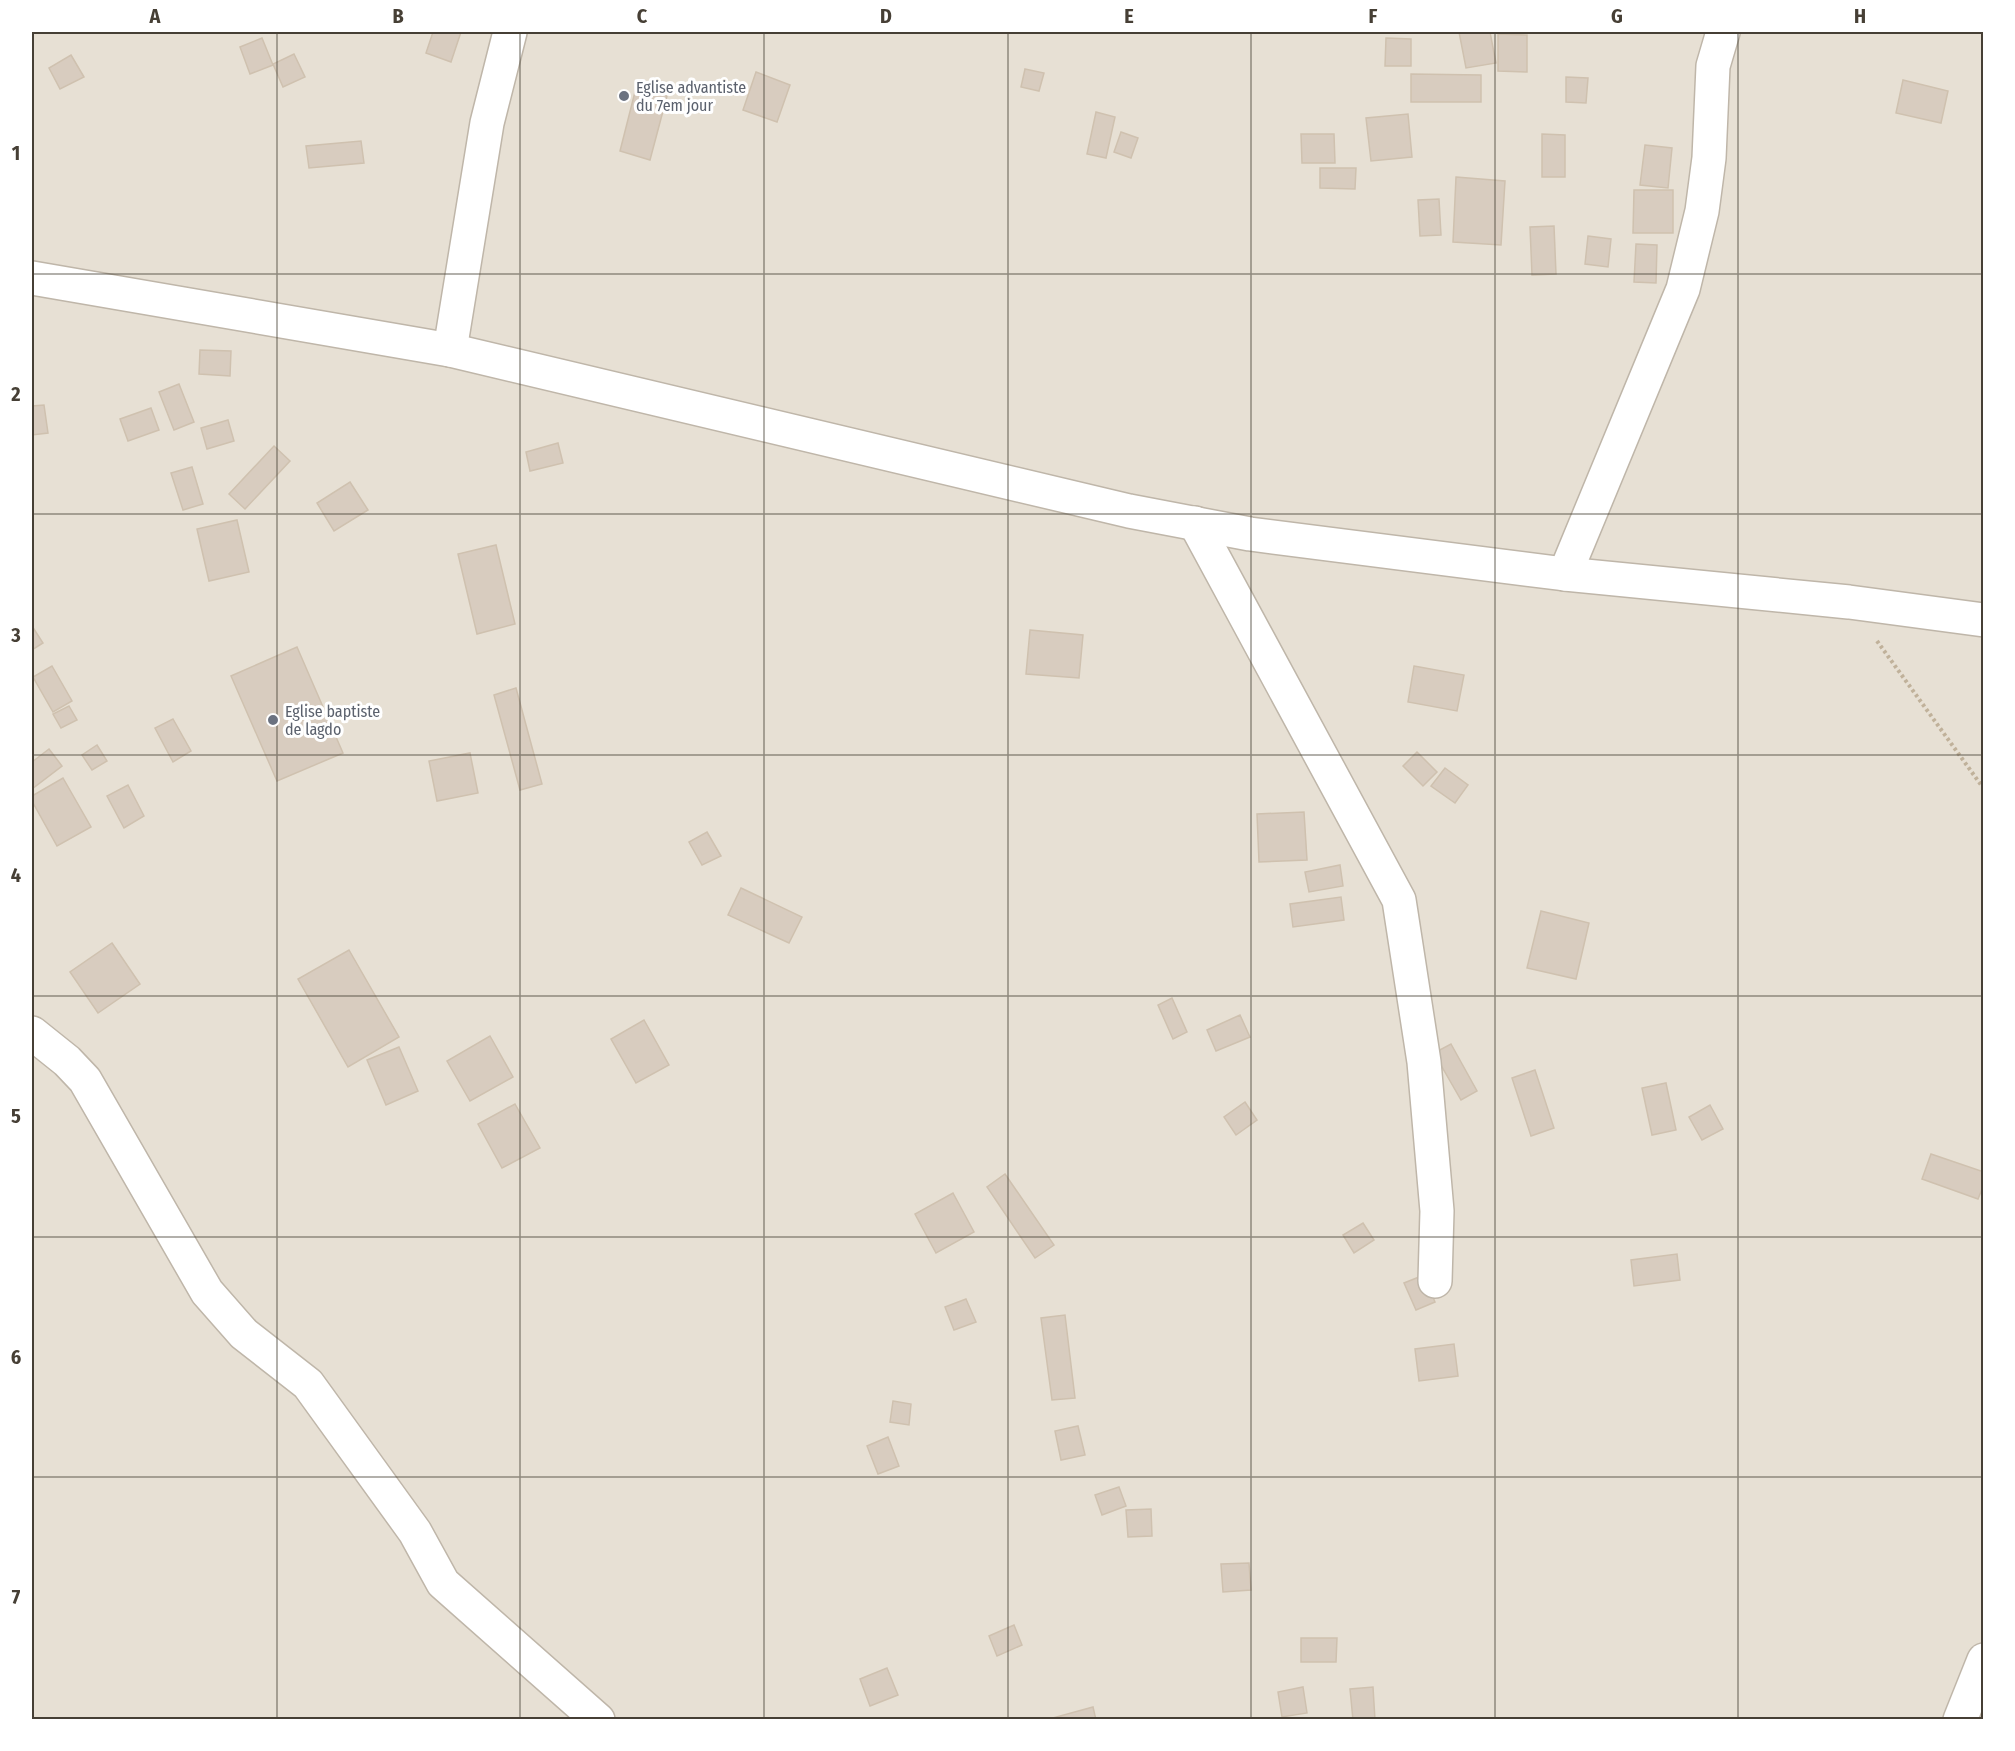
<svg xmlns="http://www.w3.org/2000/svg" width="2015" height="1751" viewBox="0 0 2015 1751" font-family="'Fira Sans Condensed',sans-serif">
<rect width="100%" height="100%" fill="#f3eee6"/>
<rect fill="#e7e0d4" x="32" y="32" width="1951" height="1687"/>
<g fill="#d8ccbf" stroke="#cfc1af" stroke-width="1.5">
<polygon points="433,32 461,32 451,62 426,53"/>
<polygon points="1459,32 1490,32 1496,63 1466,68"/>
<polygon points="1498,34 1527,35 1527,72 1498,71"/>
<polygon points="262,38 273,65 250,74 240,47"/>
<polygon points="1386,38 1411,39 1411,66 1385,66"/>
<polygon points="294,54 305,77 283,87 273,64"/>
<polygon points="71,55 84,77 60,89 49,68"/>
<polygon points="1025,69 1044,73 1039,91 1021,87"/>
<polygon points="756,72 790,85 777,122 743,110"/>
<polygon points="1411,74 1481,75 1481,102 1411,102"/>
<polygon points="1566,77 1588,78 1586,103 1566,102"/>
<polygon points="1903,80 1948,91 1941,123 1896,113"/>
<polygon points="636,88 667,96 650,160 620,151"/>
<polygon points="1096,112 1115,117 1106,158 1087,154"/>
<polygon points="1408,114 1412,157 1371,161 1366,118"/>
<polygon points="1121,132 1138,138 1131,158 1114,152"/>
<polygon points="1301,134 1334,134 1335,163 1302,163"/>
<polygon points="1542,134 1565,135 1565,177 1542,177"/>
<polygon points="361,141 364,163 309,168 306,146"/>
<polygon points="1645,145 1672,148 1668,188 1640,185"/>
<polygon points="1320,168 1356,168 1355,189 1320,188"/>
<polygon points="1456,177 1505,181 1501,245 1453,242"/>
<polygon points="1634,190 1673,190 1673,233 1633,233"/>
<polygon points="1439,199 1441,235 1420,236 1418,200"/>
<polygon points="1554,226 1556,274 1532,275 1530,227"/>
<polygon points="1588,236 1611,239 1608,267 1585,264"/>
<polygon points="1636,244 1657,245 1656,283 1634,282"/>
<polygon points="200,350 231,351 230,376 199,374"/>
<polygon points="179,384 194,422 174,430 159,392"/>
<polygon points="44,405 48,433 32,435 32,406"/>
<polygon points="151,408 159,430 128,441 120,419"/>
<polygon points="228,420 234,441 207,449 201,428"/>
<polygon points="558,443 563,463 530,471 526,452"/>
<polygon points="274,446 290,461 245,509 229,494"/>
<polygon points="192,467 203,504 183,510 171,473"/>
<polygon points="350,482 368,510 334,531 317,503"/>
<polygon points="237,520 249,572 209,581 197,529"/>
<polygon points="496,545 515,624 477,634 458,554"/>
<polygon points="32,626 43,643 32,650"/>
<polygon points="1030,630 1083,635 1079,678 1026,674"/>
<polygon points="297,647 343,753 277,781 231,676"/>
<polygon points="52,666 72,701 53,712 33,677"/>
<polygon points="1414,666 1464,675 1457,711 1408,702"/>
<polygon points="516,688 542,784 520,790 494,695"/>
<polygon points="69,706 77,720 61,728 53,714"/>
<polygon points="173,719 191,751 173,762 155,728"/>
<polygon points="97,745 107,761 92,770 82,755"/>
<polygon points="49,749 62,766 32,789 32,762"/>
<polygon points="1417,752 1437,772 1423,786 1403,766"/>
<polygon points="470,753 478,793 437,801 429,761"/>
<polygon points="1445,768 1468,785 1455,803 1431,786"/>
<polygon points="63,778 91,827 57,846 32,801 32,796"/>
<polygon points="128,785 144,816 124,828 107,796"/>
<polygon points="1304,812 1307,860 1259,862 1257,814"/>
<polygon points="707,832 721,856 702,865 689,842"/>
<polygon points="1340,865 1343,886 1309,892 1305,872"/>
<polygon points="741,888 802,917 789,943 728,915"/>
<polygon points="1341,897 1344,920 1293,927 1290,904"/>
<polygon points="1541,911 1589,923 1576,979 1527,968"/>
<polygon points="112,943 140,984 98,1013 70,972"/>
<polygon points="349,950 399,1037 348,1067 298,979"/>
<polygon points="1172,998 1187,1032 1173,1039 1158,1005"/>
<polygon points="1240,1015 1250,1037 1216,1051 1207,1030"/>
<polygon points="644,1020 669,1065 636,1083 611,1039"/>
<polygon points="490,1036 513,1077 470,1101 447,1061"/>
<polygon points="1451,1044 1477,1091 1461,1100 1434,1053"/>
<polygon points="399,1047 418,1091 386,1105 367,1060"/>
<polygon points="1535,1070 1554,1128 1531,1136 1512,1078"/>
<polygon points="1666,1083 1676,1130 1652,1135 1642,1088"/>
<polygon points="1245,1102 1257,1120 1236,1135 1224,1117"/>
<polygon points="515,1104 540,1148 502,1168 478,1124"/>
<polygon points="1710,1105 1723,1129 1702,1140 1689,1117"/>
<polygon points="1931,1154 1984,1172 1984,1184 1978,1199 1922,1179"/>
<polygon points="1005,1174 1054,1245 1035,1258 987,1187"/>
<polygon points="953,1193 974,1232 936,1253 915,1214"/>
<polygon points="1363,1223 1374,1240 1354,1253 1343,1235"/>
<polygon points="1677,1254 1680,1280 1634,1286 1631,1260"/>
<polygon points="1424,1275 1435,1302 1416,1310 1404,1283"/>
<polygon points="966,1299 976,1322 954,1330 945,1307"/>
<polygon points="1065,1315 1075,1398 1052,1400 1041,1318"/>
<polygon points="1454,1344 1458,1376 1419,1381 1415,1349"/>
<polygon points="893,1401 911,1404 909,1425 890,1422"/>
<polygon points="1078,1426 1085,1455 1061,1460 1055,1431"/>
<polygon points="888,1437 899,1466 878,1474 867,1446"/>
<polygon points="1119,1487 1126,1506 1102,1515 1095,1495"/>
<polygon points="1151,1509 1152,1536 1128,1537 1126,1510"/>
<polygon points="1249,1563 1251,1590 1223,1592 1221,1564"/>
<polygon points="1014,1625 1022,1645 997,1656 989,1636"/>
<polygon points="1301,1638 1337,1638 1336,1662 1301,1662"/>
<polygon points="887,1668 898,1695 870,1706 860,1679"/>
<polygon points="1303,1687 1307,1713 1282,1717 1278,1692"/>
<polygon points="1373,1687 1375,1720 1353,1720 1350,1689"/>
<polygon points="1093,1707 1096,1720 1049,1720 1049,1719"/>
</g>
<g fill="none" stroke-linecap="round" stroke-linejoin="round">
<g stroke="#bfb6a9" stroke-width="36">
<g id="minor">
<polyline points="32,278 450,350 1129,511 1250,534 1565,574 1849,602 1984,620"/>
<polyline points="450,350 487,123 510,32"/>
<polyline points="1195,523 1399,900 1424,1062 1437,1211 1435,1281"/>
<polyline points="1565,574 1683,289 1702,211 1709,158 1713,66 1723,32"/>
<polyline points="32,1033 67,1061 85,1080 207,1292 244,1334 308,1384 415,1532 443,1583 598,1720"/>
<polyline points="1960,1720 1984,1660"/>
</g>
</g>
<polyline stroke="#c0b19a" stroke-width="4" stroke-dasharray="3 3" stroke-linecap="butt" points="1877,641 1984,789"/>
<use href="#minor" stroke="#fff" stroke-width="33"/>
</g>
<path fill="none" stroke="#463f35" stroke-width="1.5" stroke-opacity="0.55" d="M277,32V1720M520,32V1720M764,32V1720M1008,32V1720M1251,32V1720M1495,32V1720M1738,32V1720M32,274H1984M32,514H1984M32,755H1984M32,996H1984M32,1237H1984M32,1477H1984"/>
<g fill="#6b7280" stroke="#fff" stroke-width="2">
<circle cx="624" cy="96" r="6"/>
<circle cx="273" cy="720" r="6"/>
</g>
<g text-anchor="middle" dominant-baseline="central" stroke-width="6" stroke-linejoin="round" paint-order="stroke">
<g font-size="16" fill="#5b616d" stroke="#fff" text-anchor="start">
<text x="636" y="87">Eglise advantiste<tspan x="636" dy="18">du 7em jour</tspan></text>
<text x="285" y="711">Eglise baptiste<tspan x="285" dy="18">de lagdo</tspan></text>
</g>
</g>
<rect width="2015" height="1751" fill="none" stroke="#ffffff" stroke-width="66"/>
<rect x="33" y="33" width="1949" height="1685" fill="none" stroke="#463f35" stroke-width="2"/>
<g font-size="20" text-anchor="middle" font-weight="bold" fill="#463f35">
<text x="155" y="23">A</text>
<text x="398" y="23">B</text>
<text x="642" y="23">C</text>
<text x="886" y="23">D</text>
<text x="1129" y="23">E</text>
<text x="1373" y="23">F</text>
<text x="1617" y="23">G</text>
<text x="1860" y="23">H</text>
<text x="16" y="160">1</text>
<text x="16" y="401">2</text>
<text x="16" y="642">3</text>
<text x="16" y="882">4</text>
<text x="16" y="1123">5</text>
<text x="16" y="1364">6</text>
<text x="16" y="1604">7</text>
</g>
</svg>
